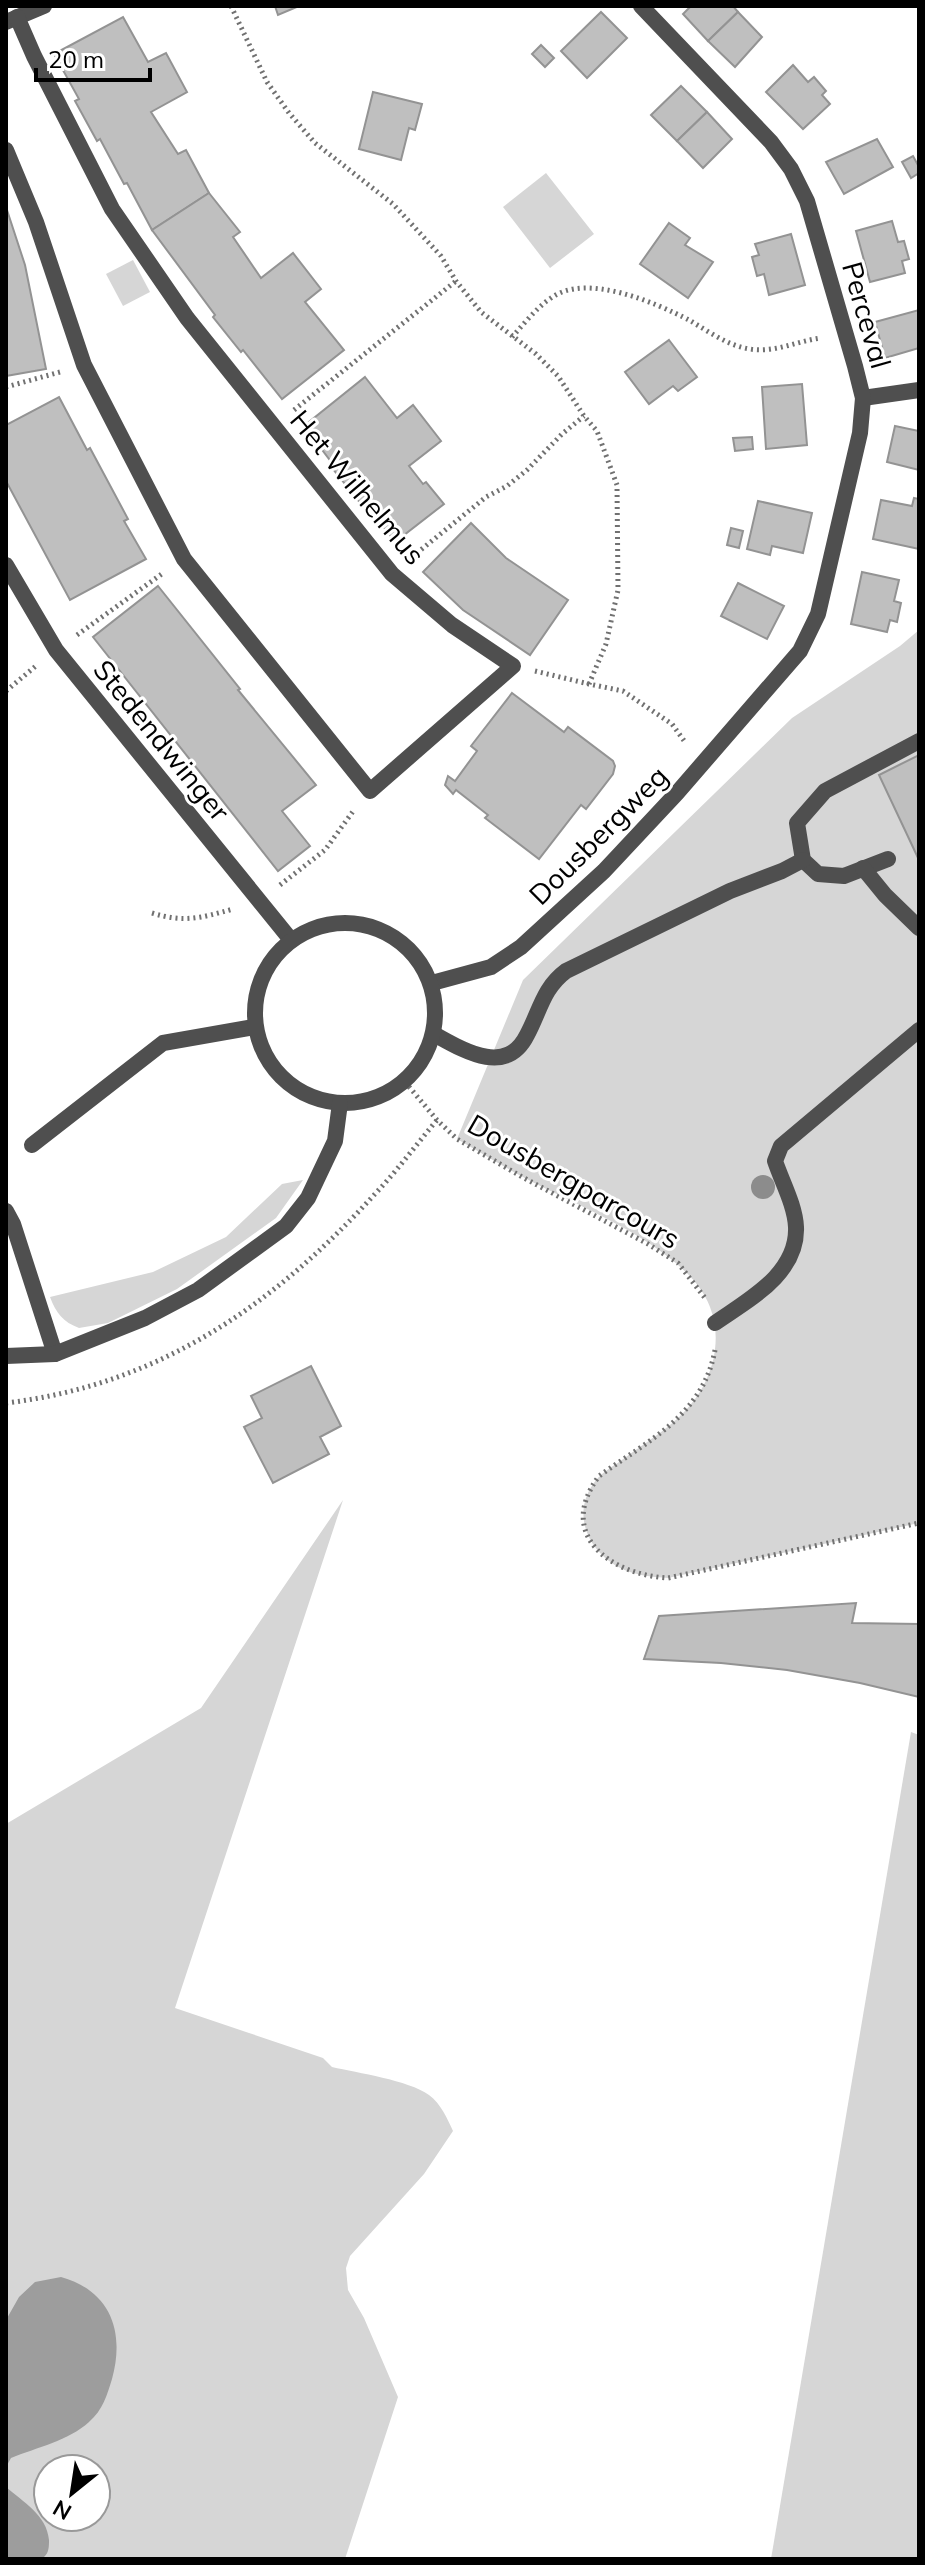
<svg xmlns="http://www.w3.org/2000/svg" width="925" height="2565" viewBox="0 0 925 2565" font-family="Mulish,sans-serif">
<rect width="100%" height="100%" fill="#fff"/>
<g fill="#d6d6d6" fill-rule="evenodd">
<polygon points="546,173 594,234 550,268 503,207"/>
<polygon points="133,260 150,292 123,306 106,274"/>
<path d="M919,630V1523L668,1578C654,1577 641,1576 627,1571C589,1556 568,1513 597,1479C605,1470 617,1464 626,1457C665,1429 700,1410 713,1361C717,1343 717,1325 710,1307C688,1248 579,1207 525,1178C502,1166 480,1152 457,1139L523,980L792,718L900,646Z"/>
<path d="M303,1180L276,1218L177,1289L108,1323L79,1328C63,1322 56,1313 50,1297L153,1272L226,1237L282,1184Z"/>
<path d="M343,1500L175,2008L323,2058L332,2067C358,2073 408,2080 429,2095C441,2104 447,2118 453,2131L424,2174L350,2256L346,2268L348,2290L364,2318L398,2397L345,2559H6V1824L201,1708ZM48,2469H96V2517H48Z"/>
<polygon points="911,1732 919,1735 919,2559 771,2559"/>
</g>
<g fill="#9d9d9d">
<path d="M61,2277C111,2291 125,2332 112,2379C107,2395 103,2410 89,2422C68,2441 38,2447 11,2458L6,2467V2320L19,2297L35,2282Z"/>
<path d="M6,2487C23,2502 47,2515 49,2540C49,2546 49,2553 44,2557C36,2563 16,2559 6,2559Z"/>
</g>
<g fill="#bfbfbf" stroke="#939393" stroke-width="2">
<polygon points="275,6 299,6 278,15"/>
<polygon points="691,6 733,6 738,12 708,41 683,14"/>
<polygon points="601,12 627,38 587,78 561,51"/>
<polygon points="738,12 762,37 735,67 708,41"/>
<polygon points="123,17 148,62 166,53 187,92 151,112 178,154 186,150 209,193 152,230 127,183 124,184 100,139 97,141 75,101 79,99 54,54"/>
<polygon points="541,45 554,58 545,67 532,54"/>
<polygon points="793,65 808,82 814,77 826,91 822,95 830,104 803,129 766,92"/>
<polygon points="681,86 707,112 677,141 651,115"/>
<polygon points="373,92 422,104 415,130 409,128 401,160 359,149"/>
<polygon points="707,112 732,139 703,168 677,141"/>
<polygon points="877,139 893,167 844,194 826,162"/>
<polygon points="913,156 919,167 919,173 911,178 902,162"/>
<polygon points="209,193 240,232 233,237 261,278 293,253 321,289 305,302 344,350 282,399 243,350 241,352 213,317 215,315 152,230"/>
<polygon points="6,207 25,265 46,369 6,376"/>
<polygon points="892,221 898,242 904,241 909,259 902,261 905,273 870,282 856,231"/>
<polygon points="669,223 690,238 685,245 713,262 688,298 640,264"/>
<polygon points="791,234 805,285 769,295 764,274 757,276 752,257 759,255 755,244"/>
<polygon points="919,310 919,348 885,358 875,322"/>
<polygon points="669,340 697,377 678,391 673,386 649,404 625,372"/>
<polygon points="365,377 397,418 413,405 441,441 409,466 423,484 426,482 444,504 395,542 364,502 361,504 333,469 335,467 304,426"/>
<polygon points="802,384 807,445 766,449 762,387"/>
<polygon points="59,397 87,450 90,448 128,519 124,521 146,559 70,600 6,481 6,425"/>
<polygon points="895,426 919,431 919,470 887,462"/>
<polygon points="752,437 753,449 735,451 733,438"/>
<polygon points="914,498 919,499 919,549 873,539 881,500 912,506"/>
<polygon points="758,501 812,513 803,553 772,546 770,555 747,549"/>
<polygon points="471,523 506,558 568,600 530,655 463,610 423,572"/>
<polygon points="731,528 743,531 739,548 727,545"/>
<polygon points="862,572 899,580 894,601 901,603 897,622 890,620 887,632 851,624"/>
<polygon points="738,583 784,606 767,639 721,616"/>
<polygon points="158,586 240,689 238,690 316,785 282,811 310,846 278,871 93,637"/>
<polygon points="512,693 564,732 568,727 613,761 615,766 613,774 586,809 581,805 539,859 485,818 488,815 456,790 453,794 445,785 448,776 455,781 477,751 471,746"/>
<polygon points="919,755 919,860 879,775"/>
<polygon points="311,1366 341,1426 320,1437 329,1454 273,1483 244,1427 262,1418 251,1396"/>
<polygon points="856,1603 852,1623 919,1624 919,1697 860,1683 787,1670 721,1663 644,1659 659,1616"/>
</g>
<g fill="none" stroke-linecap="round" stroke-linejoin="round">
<g stroke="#717171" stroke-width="5" stroke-dasharray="2 4" stroke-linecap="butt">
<polyline points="231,6 267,82 289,113 315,143 393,204 441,256 456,281 481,312 536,354 558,376 584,416 597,431 617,485 618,590 606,644 589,684 623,691 672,724 685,742"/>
<path d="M512,337C524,324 536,308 551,298C586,272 656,303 689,320C708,331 728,346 750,349C775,353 797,341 821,338"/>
<polyline points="6,387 60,372"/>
<polyline points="294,410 456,281"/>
<polyline points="412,557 486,497 507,486 527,470 562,434 584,416"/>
<polyline points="77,635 163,573"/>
<polyline points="535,671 589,684"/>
<polyline points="6,691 37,665"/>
<polyline points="280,885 325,850 354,810"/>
<path d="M152,913C184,923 201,918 233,909"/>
<polyline points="405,1082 437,1120 457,1139 524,1178 648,1244 678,1263 705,1298"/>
<path d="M715,1350C703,1415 649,1440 599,1476C555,1535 611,1575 668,1578L919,1523"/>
<path d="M6,1403C158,1385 273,1306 374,1195C396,1172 416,1145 437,1120"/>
</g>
<g stroke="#4f4f4f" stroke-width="16">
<polyline points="6,22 44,6"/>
<polyline points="863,398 919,390"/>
<polyline points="6,565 56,650 291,940"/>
<polyline points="888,859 844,876 818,874 803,860 797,823 825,791 919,741"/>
<polyline points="863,868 885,895 919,928"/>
<polyline points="432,983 491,967 521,947 604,871 677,793 800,651 818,614 860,433 863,398 855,366 807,201 791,169 771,142 641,6"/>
<path d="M434,1034C463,1050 506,1077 527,1035C540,1011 543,988 566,971L730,891L782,871L803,860"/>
<polyline points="32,1145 163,1043 254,1027"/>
<polyline points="6,1211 13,1224 55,1354"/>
<path d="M715,1323C748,1300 798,1274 796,1227C795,1205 782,1182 775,1161L781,1146L919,1030"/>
</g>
<polyline stroke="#4f4f4f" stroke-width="16" points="6,150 36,222 84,365 184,559 370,791 513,666 452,625 392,574 187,318 112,209 34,56 17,17"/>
<g stroke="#4f4f4f" stroke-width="16">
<circle cx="345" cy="1013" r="90"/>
<polyline points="6,1356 55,1354 145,1318 198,1290 286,1226 308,1198 335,1141 340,1103"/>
</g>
</g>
<circle fill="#8c8c8c" cx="763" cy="1187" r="12"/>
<g text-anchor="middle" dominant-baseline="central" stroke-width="6" stroke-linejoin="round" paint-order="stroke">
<g font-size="28" fill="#000" stroke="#fff">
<text transform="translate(867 315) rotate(74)">Perceval</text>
<text transform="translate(358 487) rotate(50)">Het Wilhelmus</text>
<text transform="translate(162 740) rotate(51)">Stedendwinger</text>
<text transform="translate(598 835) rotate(-45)">Dousbergweg</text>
<text transform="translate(574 1181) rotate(30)">Dousbergparcours</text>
</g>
</g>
<rect width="925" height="2565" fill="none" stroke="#000000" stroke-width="16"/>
<g transform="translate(72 2493) rotate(210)"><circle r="38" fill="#ffffff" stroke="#999999" stroke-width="2"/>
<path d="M0-6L14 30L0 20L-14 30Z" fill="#000000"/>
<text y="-12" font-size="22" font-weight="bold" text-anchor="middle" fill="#000000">N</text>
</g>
<path d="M36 68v12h114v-12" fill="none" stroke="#000000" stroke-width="4"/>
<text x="48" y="68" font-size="24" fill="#000000" stroke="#ffffff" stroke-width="6" paint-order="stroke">20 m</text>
</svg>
